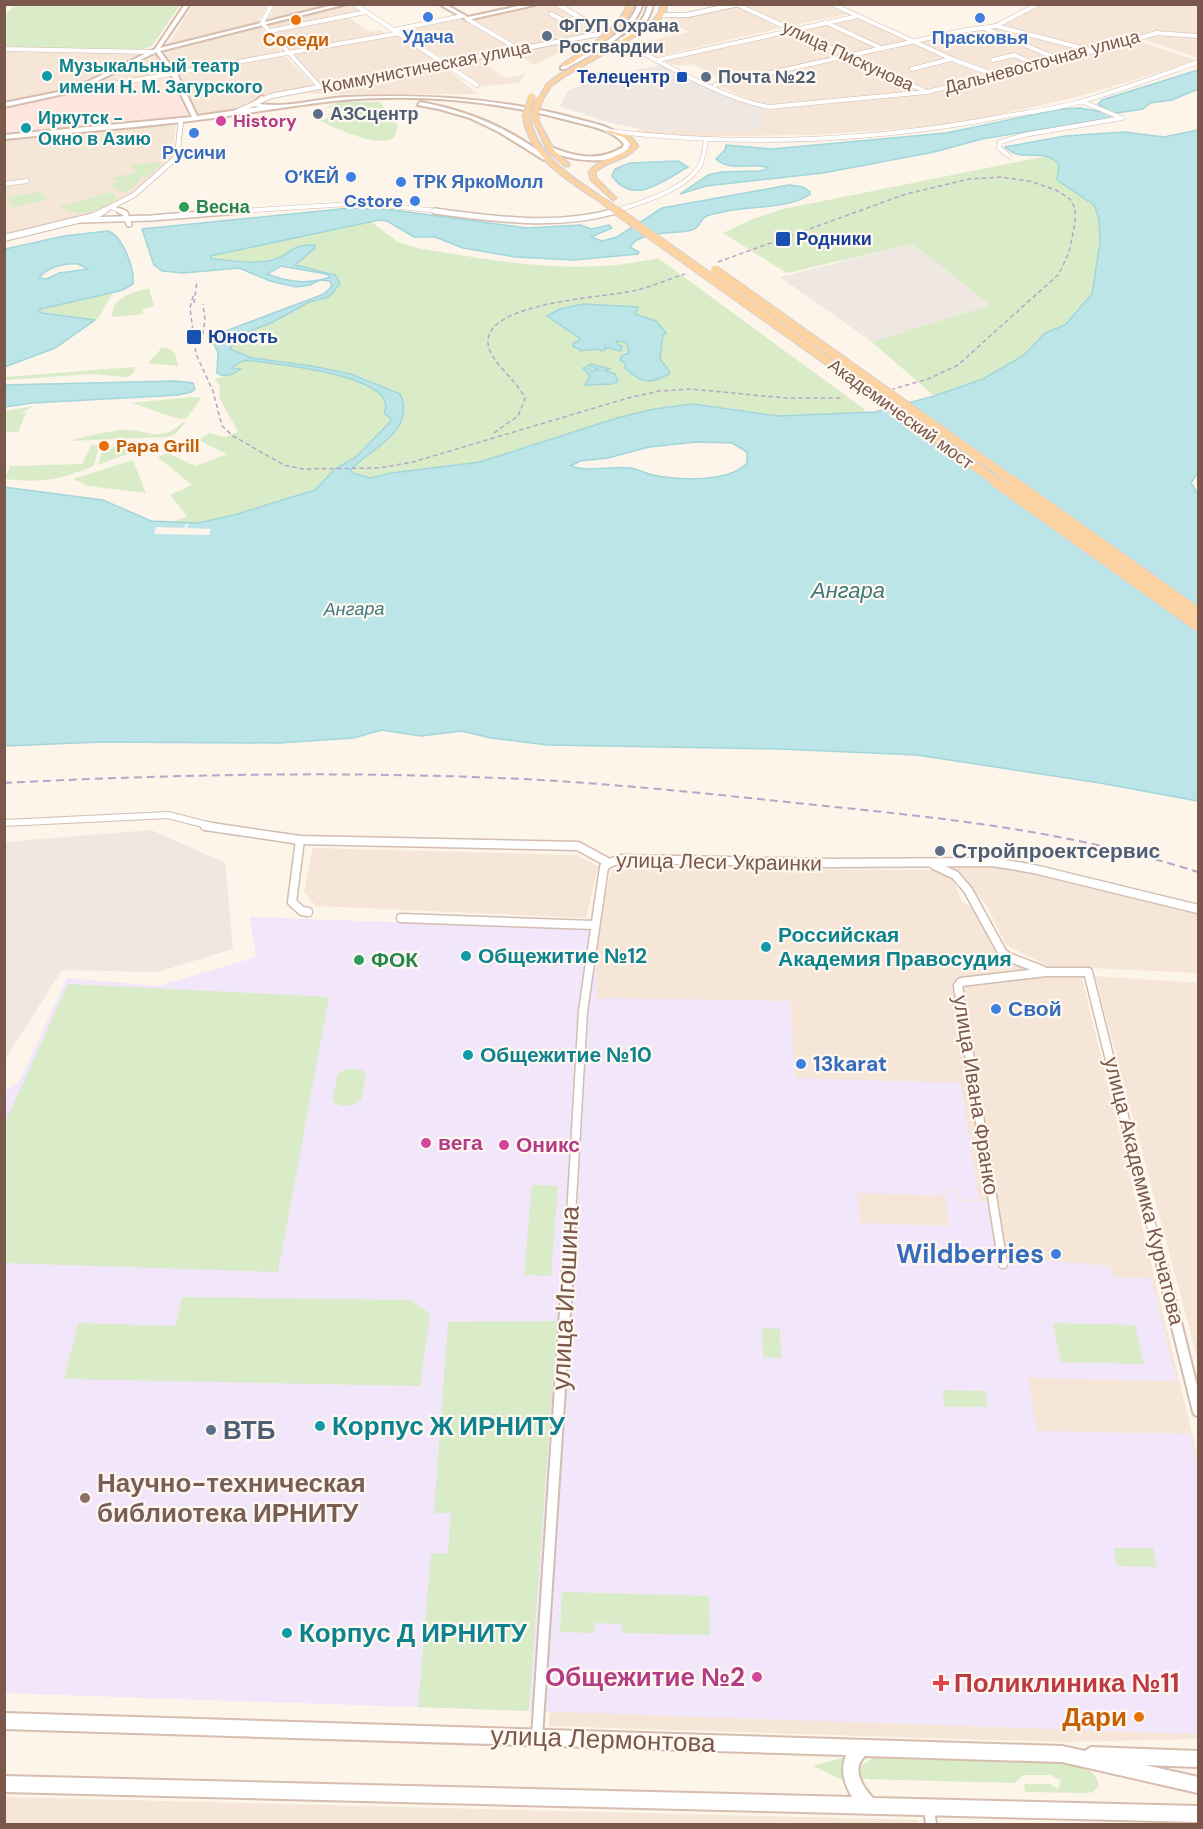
<svg xmlns="http://www.w3.org/2000/svg" width="1203" height="1829" viewBox="0 0 1203 1829" font-family="'DM Sans',sans-serif">
<rect width="100%" height="100%" fill="#fdf4ea"/>
<g fill="#f5e6d7">
<polygon points="193,5 193,4 268,5 258,22 167,46"/>
<polygon points="276,5 337,5 269,18"/>
<polygon points="350,5 362,12 346,16 369,32 381,30 388,35 291,52 267,23"/>
<polygon points="545,5 552,5 597,31 520,47 473,19"/>
<polygon points="742,5 827,5 847,14 791,26"/>
<polygon points="1040,5 1198,5 1198,58 1139,38 1151,33 1103,49 1092,49 999,25"/>
<polygon points="736,6 780,28 656,57 633,45 689,32 666,19"/>
<polygon points="858,16 910,40 882,47 830,22"/>
<polygon points="459,17 512,49 448,62 398,30"/>
<polygon points="825,23 881,48 848,56 794,30"/>
<polygon points="260,25 283,53 177,71 162,50"/>
<polygon points="995,27 1088,50 1060,58 987,28"/>
<polygon points="984,29 1057,59 995,74 955,60 920,42"/>
<polygon points="787,32 839,56 721,83 717,77 692,64 677,66 662,60"/>
<polygon points="397,35 440,63 320,86 291,55"/>
<polygon points="578,39 580,43 533,65 515,52"/>
<polygon points="1139,41 1198,61 1077,97 946,126 812,135 703,136 637,133 639,128 741,132 764,125 764,109 938,92"/>
<polygon points="916,42 991,75 927,91 854,57"/>
<polygon points="5,50 147,53 66,91 5,103"/>
<polygon points="155,54 168,73 90,86"/>
<polygon points="285,56 315,87 268,95 233,111 199,116 178,74"/>
<polygon points="847,58 922,91 770,105 759,104 719,86"/>
<polygon points="477,59 505,78 526,74 518,83 481,86 451,64"/>
<polygon points="444,66 477,94 312,94 310,92"/>
<polygon points="176,122 172,157 141,187 117,202 86,215 5,235 5,139"/>
<polygon points="313,848 577,855 598,866 586,918 316,906 304,892"/>
<polygon points="950,863 1002,866 1198,912 1198,973 1048,966 1006,945 987,906"/>
<polygon points="612,869 936,870 951,875 962,902 987,915 1006,955 1044,977 1082,978 1198,1458 1198,1739 1061,1742 549,1726 595,958 598,920"/>
<polygon points="1095,976 1198,983 1198,1360"/>
<polygon points="4,1797 918,1820 919,1824 5,1824"/>
</g>
<polygon fill="#fee5dd" points="172,76 191,118 5,135 5,107"/>
<g fill="#eee7e2">
<polygon points="659,65 764,109 764,125 741,132 643,129 607,122 560,106 569,90 607,76"/>
<polygon points="913,244 990,305 872,342 780,277"/>
<polygon points="151,830 225,863 233,949 157,972 62,970 5,1059 5,842"/>
</g>
<polygon fill="#f1e6fa" points="250,917 598,929 596,998 790,1001 795,1078 961,1083 979,1200 959,1199 957,1190 942,1190 942,1196 857,1193 860,1223 949,1226 945,1191 956,1191 958,1201 995,1201 1006,1256 1110,1266 1113,1277 1151,1278 1177,1381 1028,1378 1037,1431 1190,1434 1198,1469 1198,1734 5,1693 5,1091 19,1082 67,978 159,986 256,957"/>
<g fill="#d9ecc7">
<polygon points="16,4 180,4 180,5 152,46 139,50 5,47 5,15"/>
<path d="M339,102H380L398,125L394,138C376,148 339,129 320,121L329,117L328,114L340,112H336L335,107L325,108Z"/>
<polygon points="1047,156 1059,165 1057,180 1094,205 1099,219 1100,243 1092,294 1071,320 1060,328 1045,333 1024,355 983,379 934,396 872,342 990,305 913,244 787,273 723,233 753,219 783,209"/>
<polygon points="151,163 163,163 146,177 141,177 140,181 125,193 107,185 114,185 116,180 104,180 137,172 130,165"/>
<polygon points="40,192 47,198 45,200 13,208 8,197"/>
<path d="M110,192L118,198C97,211 79,221 58,204L66,205Z"/>
<path d="M370,221L398,242L417,248C498,261 576,277 658,258L864,409L865,413L778,416L693,404L634,414L480,462L365,478L352,473L351,469L378,448L402,406V400L397,392C385,390 378,384 367,379C354,374 339,371 326,368C298,362 252,365 230,349L238,336L273,322L309,302L326,298L339,283L332,273L295,265L315,248V246C289,244 291,256 271,261C258,264 221,262 209,257L222,252L354,226Z"/>
<path d="M149,288L154,306L143,309V314L112,317C112,297 132,293 149,288Z"/>
<path d="M113,292L101,314L95,320L39,312C45,305 99,295 113,292Z"/>
<polygon points="162,348 168,348 175,353 178,366 148,363"/>
<path d="M244,360C277,365 376,369 387,406L384,413L390,418L391,421L355,457L335,469L315,490L234,515L198,523H172L187,516L170,495L192,485L158,457L168,453L195,466L227,454L198,440L209,433L225,437L238,432L219,397L220,387L215,379L230,375L240,370L231,368Z"/>
<polygon points="134,367 135,371 128,377 92,374 5,380 5,377"/>
<path d="M192,397L201,398L186,419C169,419 149,407 131,403Z"/>
<polygon points="33,406 22,413 26,413 18,432 5,432 5,411"/>
<path d="M183,422H186L175,434L168,437L68,441C85,437 103,432 120,430C146,428 160,445 183,422Z"/>
<path d="M91,445H99L94,466C58,480 43,483 5,479L10,466L82,464Z"/>
<polygon points="116,445 149,444 151,445 98,465 102,450 111,449"/>
<polygon points="133,460 146,493 88,486 73,479"/>
<polygon points="68,984 329,997 278,1272 5,1263 5,1123"/>
<path d="M346,1069H361L366,1074L361,1101C351,1107 342,1108 332,1101L338,1074Z"/>
<polygon points="532,1185 558,1186 551,1276 524,1275"/>
<polygon points="183,1297 411,1300 430,1314 420,1386 64,1379 78,1323 175,1326"/>
<polygon points="557,1321 529,1711 418,1707 431,1554 448,1553 451,1513 434,1513 448,1322"/>
<polygon points="1053,1323 1135,1325 1144,1364 1061,1362"/>
<polygon points="762,1328 780,1329 781,1358 763,1357"/>
<polygon points="942,1390 985,1391 988,1407 945,1407"/>
<polygon points="1114,1548 1153,1548 1157,1567 1117,1566"/>
<polygon points="562,1592 709,1596 710,1635 622,1633 622,1624 595,1623 594,1633 560,1632"/>
<polygon points="844,1757 842,1780 813,1766"/>
<path d="M873,1758L1074,1764C1085,1766 1096,1773 1099,1785L1093,1792L1087,1793L1025,1792L1024,1784H1050L1058,1789L1061,1781L1051,1775H1023L1015,1783L861,1779V1766Z"/>
</g>
<g fill="#bce5e8" stroke="#a2d6db" stroke-width="1.5" fill-rule="evenodd">
<path d="M1198,70V89L1172,100L1150,103L1143,109L1110,114V118L982,139L934,152L823,173L706,186L680,194L708,175L721,172L760,171L769,168C753,161 731,173 716,159L725,150L726,145L772,149L946,133L1061,109L1080,108L1103,112L1107,109L1098,104L1102,100Z"/>
<path d="M1198,130V472L1191,483L1198,494V801L1100,783L917,755L781,749L548,745L491,738L462,731L421,736L382,730L353,738L278,743L100,742L5,746L4,487L103,500L151,521L198,523L234,515L315,490L335,469L356,457L391,421L390,418L384,413C400,379 297,367 276,364C269,363 248,359 243,361C239,362 236,366 231,368L241,369C234,374 225,379 217,373L218,352L212,341L215,335L324,294L332,286L330,281L320,280L310,285L296,287L270,281L239,268L183,273L162,271L154,265L142,229L350,208L385,209L527,228L581,225L591,229L609,225L612,228L591,237L602,241L617,237L662,208L789,185L803,187L810,192V194C792,209 747,206 723,212C718,213 710,214 705,217C699,221 700,228 692,230C674,235 642,229 630,247L639,252L638,254L574,260L516,257L463,248L435,237H414L387,221L379,220L210,256L212,259C230,260 254,265 272,260C292,255 289,244 315,245V248L295,265L335,275L340,283L331,295L326,298L309,302L273,322L238,336L230,349L252,358L312,366L351,374L400,394C417,430 371,449 351,469L352,473L370,478L392,473L480,462L617,418L654,409L693,404L778,416L875,412L934,396L983,379L1024,355L1045,333L1065,325L1092,294L1100,243L1099,219L1094,205L1057,180L1059,165C1043,145 1024,165 1005,147L1065,136L1124,132L1164,137ZM281,266L326,274L330,277C307,285 288,282 267,274ZM696,442L732,443L747,452V463C729,483 677,480 653,475C645,474 639,469 631,468C612,465 589,473 571,466L580,461L608,458L649,447Z"/>
<path d="M678,161L688,167C664,180 634,207 612,176L615,169L630,163Z"/>
<path d="M108,231C123,236 135,270 133,284L123,290L41,309L39,312L42,313L95,320L55,348L5,367V249L64,236ZM78,264L88,269L59,273L47,279L39,278C47,267 64,263 78,264Z"/>
<path d="M583,304L638,307L635,314L656,321L666,333L663,335L660,359L670,372L669,374C647,386 641,382 625,368V363L620,360L622,355L629,353L626,342L616,341L618,345L622,346L621,351L605,347L606,349L601,351L597,349L580,351V349L573,347V344L580,340L578,337L547,316L560,309Z"/>
<polygon points="591,364 610,369 605,371 615,374 618,381 612,384 585,385 590,376 583,368 586,367 592,371 599,370 588,365"/>
<polygon points="175,381 193,383 195,389 191,392 178,395 32,403 5,407 5,385"/>
</g>
<polygon fill="#fdf4ea" points="186,524 188,524 187,528 211,529 209,535 154,534 156,527 184,528"/>
<g fill="none" stroke-linecap="round" stroke-linejoin="round">
<g stroke="#d3bdb1" stroke-width="5">
<g id="minor-far4">
<polyline points="272,4 262,23 320,87"/>
<polyline points="354,4 477,85"/>
<polyline points="736,4 925,91"/>
<polyline points="832,4 954,60 995,75"/>
<polyline points="551,14 564,21 579,18"/>
<polyline points="467,19 518,49"/>
<polyline points="825,22 883,49"/>
<polyline points="996,26 1090,50"/>
<polyline points="986,29 1061,60"/>
<polyline points="394,30 462,16"/>
<polyline points="270,31 366,12"/>
<path d="M627,45C667,65 726,100 769,107L927,92L1111,47L1156,33L1198,36"/>
<polyline points="4,49 153,52"/>
<polyline points="658,60 858,16"/>
<polyline points="993,60 1014,55 1036,65"/>
<polyline points="912,69 951,59"/>
<polyline points="715,85 961,31 996,26 1038,4"/>
<polyline points="80,88 97,87 400,33"/>
<path d="M609,131C742,147 880,141 1011,115C1036,111 1062,108 1086,100C1124,89 1161,75 1198,62"/>
<polyline points="1009,156 999,148 1000,142 1024,135 1122,118 1083,102"/>
<polyline points="4,184 27,181"/>
<polyline points="113,208 123,212"/>
<polyline points="223,212 366,203 446,212"/>
<path d="M611,212C636,205 685,190 699,167C704,158 705,149 706,139"/>
</g>
</g>
<g stroke="#d3bdb1" stroke-width="8">
<g id="minor-far3">
<polyline points="120,211 125,213 129,224"/>
<path d="M435,211C494,219 557,228 616,211"/>
<polyline points="82,220 151,218 239,211"/>
</g>
</g>
<g stroke="#d3bdb1" stroke-width="8">
<polyline id="minor-far2" points="4,823 168,815 215,827"/>
</g>
<g stroke="#d3bdb1" stroke-width="11">
<g id="minor-far1">
<polyline points="205,826 300,840 578,846 609,863"/>
<polyline points="300,840 292,902 302,911 308,912"/>
<polyline points="609,863 622,859 831,863 993,862 1034,869 1198,909"/>
<polyline points="934,865 955,875 968,890 1002,952 1008,957 1042,970"/>
<polyline points="401,918 594,925"/>
<polyline points="1003,1264 958,986 961,982 1046,972 1088,972 1162,1268"/>
<polyline points="568,1268 583,1011 604,867 609,863"/>
</g>
</g>
<g stroke="#d3bdb1" stroke-width="14">
<g id="minor">
<polyline points="1162,1266 1198,1411"/>
<polyline points="537,1737 568,1266"/>
<polyline points="929,1808 931,1824"/>
</g>
</g>
<g stroke="#d3bdb1" stroke-width="6">
<g id="tertiary-far1">
<polyline points="557,4 601,30"/>
<polyline points="661,15 687,15 738,4"/>
<polyline points="236,112 271,96 599,34 601,30"/>
<polyline points="101,212 134,195 177,157 181,120"/>
</g>
</g>
<g stroke="#d3bdb1" stroke-width="8">
<polyline id="tertiary" points="4,238 94,216 104,211"/>
</g>
<g stroke="#d6bdae" stroke-width="4">
<g id="secondary">
<path d="M185,4H190L160,48L337,4H347L160,51L177,74L197,116L259,107L254,106L253,103L262,96L265,98L259,104C288,108 317,99 345,97C424,94 501,98 577,119C596,124 617,127 630,144C622,169 564,161 548,149L551,147C575,157 600,162 623,147L624,144C612,129 589,126 571,121C495,100 412,93 333,101C282,107 232,116 181,122C122,129 63,133 4,139V135L192,117L171,74L156,52L77,91L4,107V103L73,89L155,49Z"/>
<polygon points="439,4 445,4 468,17 528,4 539,4 467,20"/>
<path d="M638,4H643C630,39 595,52 565,69H561V67C590,50 625,38 638,4Z"/>
<path d="M648,4H653C650,21 636,38 619,41V39C633,31 645,21 648,4Z"/>
<path d="M420,102C466,110 512,129 549,159L544,160L499,132L470,118L439,109L418,105Z"/>
<path d="M4,1713L1062,1746L1085,1751L1091,1747L1198,1751V1767L1145,1765L1198,1777V1793L1062,1762L865,1756C851,1769 862,1786 873,1798L1198,1806V1822L4,1792V1776L852,1797C844,1783 840,1770 846,1755L4,1729Z"/>
</g>
</g>
<g stroke="#dad0cd" stroke-width="3">
<g id="primary">
<path d="M628,4H634C621,34 593,49 567,66H563V64C587,47 616,33 628,4Z"/>
<polygon points="661,4 667,4 665,13 655,25 563,77 551,86 542,100 538,100 547,84 559,75 651,23 659,13"/>
<path d="M526,114L529,116C537,159 572,176 605,200V202H601C566,179 531,160 523,116Z"/>
<polygon points="534,121 538,121 554,150 569,164 569,166 565,166 548,151"/>
<path d="M607,130L630,136L638,146C627,160 608,160 595,172L596,178L616,198L613,200L591,180L589,172C600,158 619,158 632,146L626,138L607,132Z"/>
</g>
</g>
<use href="#minor-far4" stroke="#fff" stroke-width="4"/>
<use href="#minor-far3" stroke="#fff" stroke-width="5"/>
<use href="#minor-far2" stroke="#fff" stroke-width="6"/>
<use href="#minor-far1" stroke="#fff" stroke-width="8"/>
<use href="#minor" stroke="#fff" stroke-width="10"/>
<use href="#tertiary-far1" stroke="#fff" stroke-width="4.5"/>
<use href="#tertiary" stroke="#fff" stroke-width="6"/>
<use href="#secondary" fill="#fff" fill-rule="evenodd"/>
<use href="#primary" fill="#fdd4a1" fill-rule="evenodd"/>
<g stroke="#b6a6c9" stroke-width="1.5" stroke-dasharray="4.5 3" stroke-linecap="butt">
<polyline points="718,262 906,194 969,179 1000,177 1029,181 1056,190 1070,199 1075,208 1075,223 1069,252 1059,274 958,365 928,379 893,389"/>
<polyline points="193,296 190,308 196,354 213,391 222,426 233,436 284,465 302,469 379,468 413,462 628,398 659,391 691,389 785,398 842,398"/>
<polyline points="194,303 197,281"/>
<polyline points="202,342 205,319 203,304"/>
<path d="M494,433L518,416L525,399C518,380 488,361 488,342C487,301 607,298 637,290C653,286 669,279 685,274"/>
</g>
<path stroke="#b6a6c9" stroke-width="2" stroke-dasharray="8 5" stroke-linecap="butt" d="M4,783C176,774 351,771 523,779C618,784 712,794 806,804C943,818 1066,830 1198,872"/>
<g stroke="#dad0cd" stroke-width="8" stroke-linecap="butt">
<g id="primary-bridge-far2">
<polyline points="526,116 532,96"/>
<polyline points="536,122 535,112 540,99"/>
<polyline points="603,201 619,212"/>
</g>
</g>
<g stroke="#dad0cd" stroke-width="10" stroke-linecap="butt">
<g id="primary-bridge-far1">
<polyline points="617,211 997,482"/>
<polyline points="715,270 1014,482"/>
</g>
</g>
<g stroke="#dad0cd" stroke-width="12" stroke-linecap="butt">
<g id="primary-bridge">
<polyline points="995,481 1198,626"/>
<polyline points="1012,481 1198,613"/>
</g>
</g>
<use href="#primary-bridge-far2" stroke="#fdd4a1" stroke-width="6"/>
<use href="#primary-bridge-far1" stroke="#fdd4a1" stroke-width="8"/>
<use href="#primary-bridge" stroke="#fdd4a1" stroke-width="10"/>
</g>
<g fill="#3f7fe0" stroke="#fff8f1" stroke-width="2">
<circle cx="428" cy="17" r="6"/>
<circle cx="980" cy="18" r="6"/>
<circle cx="194" cy="133" r="6"/>
<circle cx="351" cy="177" r="6"/>
<circle cx="401" cy="182" r="6"/>
<circle cx="415" cy="201" r="6"/>
<circle cx="996" cy="1009" r="6"/>
<circle cx="801" cy="1064" r="6"/>
<circle cx="1056" cy="1254" r="6"/>
</g>
<g fill="#e8710a" stroke="#fff8f1" stroke-width="2">
<circle cx="296" cy="20" r="6"/>
<circle cx="104" cy="446" r="6"/>
<circle cx="1139" cy="1717" r="6"/>
</g>
<g fill="#5c6f8a" stroke="#fff8f1" stroke-width="2">
<circle cx="547" cy="36" r="6"/>
<circle cx="706" cy="77" r="6"/>
<circle cx="318" cy="114" r="6"/>
<circle cx="940" cy="851" r="6"/>
<circle cx="211" cy="1430" r="6"/>
</g>
<g fill="#0f9aa8" stroke="#fff8f1" stroke-width="2">
<circle cx="47" cy="76" r="6"/>
<circle cx="26" cy="128" r="6"/>
<circle cx="766" cy="947" r="6"/>
<circle cx="466" cy="956" r="6"/>
<circle cx="468" cy="1055" r="6"/>
<circle cx="320" cy="1426" r="6"/>
<circle cx="287" cy="1633" r="6"/>
</g>
<g fill="#1a4fb4" stroke="#fff8f1" stroke-width="2">
<rect x="676" y="71" width="12" height="12" rx="3"/>
<rect x="775" y="231" width="16" height="16" rx="3"/>
<rect x="186" y="329" width="16" height="16" rx="3"/>
</g>
<g fill="#d1479c" stroke="#fff8f1" stroke-width="2">
<circle cx="221" cy="121" r="6"/>
<circle cx="426" cy="1143" r="6"/>
<circle cx="504" cy="1145" r="6"/>
<circle cx="757" cy="1677" r="6"/>
</g>
<g fill="#2e9e5b" stroke="#fff8f1" stroke-width="2">
<circle cx="184" cy="207" r="6"/>
<circle cx="359" cy="960" r="6"/>
</g>
<circle fill="#8d6e63" stroke="#fff8f1" stroke-width="2" cx="85" cy="1498" r="6"/>
<path fill="#e0444e" stroke="#fff8f1" stroke-width="2" d="M938 1674h6v6h6v6h-6v6h-6v-6h-6v-6h6z"/>
<g text-anchor="middle" dominant-baseline="central" stroke-width="4.5" stroke-linejoin="round" paint-order="stroke">
<g font-size="18" font-weight="bold" fill="#4e5e75" stroke="#fff8f1" text-anchor="start">
<text x="559" y="26">ФГУП Охрана<tspan x="559" dy="21">Росгвардии</tspan></text>
<text x="718" y="77">Почта №22</text>
<text x="330" y="114">АЗСцентр</text>
</g>
<g font-size="18" font-weight="bold" fill="#366cbe" stroke="#fff8f1">
<text x="428" y="37">Удача</text>
<text x="980" y="38">Прасковья</text>
<text x="194" y="153">Русичи</text>
<text x="339" y="177" text-anchor="end">О’КЕЙ</text>
<text x="413" y="182" text-anchor="start">ТРК ЯркоМолл</text>
<text x="403" y="201" text-anchor="end">Cstore</text>
</g>
<g font-size="18" font-weight="bold" fill="#c56008" stroke="#fff8f1">
<text x="296" y="40">Соседи</text>
<text x="116" y="446" text-anchor="start">Papa Grill</text>
</g>
<g font-size="18" fill="#7a584b" stroke="#fff8f1">
<text transform="translate(848 56) rotate(25)">улица Пискунова</text>
<text transform="translate(1042 62) rotate(-15)">Дальневосточная улица</text>
<text transform="translate(426 67) rotate(-11)">Коммунистическая улица</text>
<text transform="translate(901 414) rotate(36)">Академический мост</text>
</g>
<g font-size="18" font-weight="bold" fill="#0d838f" stroke="#fff8f1" text-anchor="start">
<text x="59" y="66">Музыкальный театр<tspan x="59" dy="21">имени Н. М. Загурского</tspan></text>
<text x="38" y="118">Иркутск -<tspan x="38" dy="21">Окно в Азию</tspan></text>
</g>
<g font-size="18" font-weight="bold" fill="#164399" stroke="#fff8f1" text-anchor="start">
<text x="670" y="77" text-anchor="end">Телецентр</text>
<text x="796" y="239">Родники</text>
<text x="208" y="337">Юность</text>
</g>
<g font-size="18" font-weight="bold" fill="#b23c85" stroke="#fff8f1" text-anchor="start">
<text x="233" y="121">History</text>
</g>
<g font-size="18" font-weight="bold" fill="#27864d" stroke="#fff8f1" text-anchor="start">
<text x="196" y="207">Весна</text>
</g>
<g font-size="18" font-style="italic" fill="#3d787e" stroke="#fff8f1">
<text transform="translate(354 609) rotate(-1)">Ангара</text>
</g>
<g font-size="21" font-weight="bold" fill="#4e5e75" stroke="#fff8f1" text-anchor="start">
<text x="952" y="851">Стройпроектсервис</text>
</g>
<g font-size="21" fill="#7a584b" stroke="#fff8f1">
<text transform="translate(719 862) rotate(1)">улица Леси Украинки</text>
<text transform="translate(976 1095) rotate(81)">улица Ивана Франко</text>
<text transform="translate(1144 1191) rotate(76)">улица Академика Курчатова</text>
</g>
<g font-size="21" font-weight="bold" fill="#0d838f" stroke="#fff8f1" text-anchor="start">
<text x="778" y="935">Российская<tspan x="778" dy="24">Академия Правосудия</tspan></text>
<text x="478" y="956">Общежитие №12</text>
<text x="480" y="1055">Общежитие №10</text>
</g>
<g font-size="21" font-weight="bold" fill="#27864d" stroke="#fff8f1" text-anchor="start">
<text x="371" y="960">ФОК</text>
</g>
<g font-size="21" font-weight="bold" fill="#366cbe" stroke="#fff8f1" text-anchor="start">
<text x="1008" y="1009">Свой</text>
<text x="813" y="1064">13karat</text>
</g>
<g font-size="21" font-weight="bold" fill="#b23c85" stroke="#fff8f1" text-anchor="start">
<text x="438" y="1143">вега</text>
<text x="516" y="1145">Оникс</text>
</g>
<g font-size="22" font-style="italic" fill="#3d787e" stroke="#fff8f1">
<text x="848" y="590">Ангара</text>
</g>
<g font-size="26" font-weight="bold" fill="#366cbe" stroke="#fff8f1" text-anchor="end">
<text x="1044" y="1254">Wildberries</text>
</g>
<g font-size="26" fill="#7a584b" stroke="#fff8f1">
<text transform="translate(565 1298) rotate(-87)">улица Игошина</text>
<text transform="translate(603 1739) rotate(2)">улица Лермонтова</text>
</g>
<g font-size="26" font-weight="bold" fill="#0d838f" stroke="#fff8f1" text-anchor="start">
<text x="332" y="1426">Корпус Ж ИРНИТУ</text>
<text x="299" y="1633">Корпус Д ИРНИТУ</text>
</g>
<g font-size="26" font-weight="bold" fill="#4e5e75" stroke="#fff8f1" text-anchor="start">
<text x="223" y="1430">ВТБ</text>
</g>
<g font-size="26" font-weight="bold" fill="#785e54" stroke="#fff8f1" text-anchor="start">
<text x="97" y="1483">Научно-техническая<tspan x="97" dy="30">библиотека ИРНИТУ</tspan></text>
</g>
<g font-size="26" font-weight="bold" fill="#b23c85" stroke="#fff8f1" text-anchor="end">
<text x="745" y="1677">Общежитие №2</text>
</g>
<g font-size="26" font-weight="bold" fill="#be3a42" stroke="#fff8f1" text-anchor="start">
<text x="954" y="1683">Поликлиника №11</text>
</g>
<g font-size="26" font-weight="bold" fill="#c56008" stroke="#fff8f1" text-anchor="end">
<text x="1127" y="1717">Дари</text>
</g>
</g>
<rect width="1203" height="1829" fill="none" stroke="#7a584b" stroke-width="12"/>
</svg>
